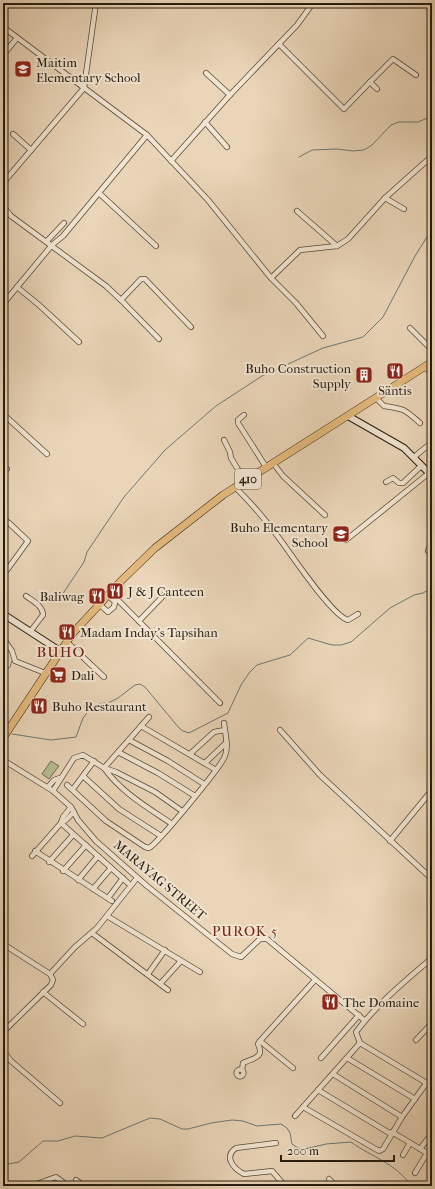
<svg xmlns="http://www.w3.org/2000/svg" width="435" height="1189" viewBox="0 0 435 1189" font-family="'IM FELL French Canon',serif">
<rect width="100%" height="100%" fill="#ead5b8"/>
<filter id="stains"><feTurbulence type="fractalNoise" baseFrequency=".005" numOctaves="4"/><feColorMatrix values="0 0 0 0 .2 0 0 0 0 .09 0 0 0 0 .02 0 0 0 .5 -.17"/></filter>
<radialGradient id="worn" r=".72"><stop offset=".6" stop-color="#630" stop-opacity="0"/><stop offset="1" stop-color="#630" stop-opacity=".3"/></radialGradient>
<polygon fill="#b4be90" stroke="#6c6d50" points="51,761 59,766 49,779 42,774"/>
<g fill="none" stroke-linecap="round" stroke-linejoin="round">
<g stroke="#6c7875" stroke-width="1">
<polyline points="299,157 312,150 337,149 353,151 364,150 372,145 391,125 399,122 418,122 432,116"/>
<polyline points="58,601 84,562 87,552 124,497 165,450 216,406 262,376 323,348 363,337 383,317 415,256 432,229"/>
<polyline points="3,672 10,667 12,661"/>
<polyline points="12,734 51,740 76,737 83,718 89,710 98,704 110,702 118,698 135,685 140,684 145,687 179,728 183,731 189,733 228,713 241,685 249,673 257,665 290,655 308,638 332,645 341,645 351,642 390,608 414,595 423,593 432,588"/>
<path d="M3,1165L19,1162L43,1141H58L75,1136L102,1138L150,1118L160,1119L182,1129H188L211,1123L232,1120L243,1121L257,1126L281,1124L287,1128L290,1133L292,1144L301,1150L326,1144L351,1142C375,1159 392,1161 412,1186"/>
</g>
<g stroke="#564a39" stroke-width="6">
<g id="street">
<polyline points="3,27 147,135 208,200 271,278 296,303 323,336"/>
<polyline points="279,44 344,109 370,82 377,89"/>
<polyline points="3,55 17,38"/>
<polyline points="206,73 230,95"/>
<polyline points="370,82 393,59 416,75"/>
<polyline points="205,122 227,147"/>
<polyline points="13,134 31,150"/>
<polyline points="171,161 228,97 297,25 313,3"/>
<polyline points="3,183 84,88 96,3"/>
<polyline points="99,193 156,246"/>
<polyline points="385,198 404,209"/>
<polyline points="3,206 11,216 106,286 121,300 159,339"/>
<polyline points="297,211 337,246"/>
<polyline points="47,241 64,223"/>
<polyline points="271,278 300,250 337,246 348,239 385,198 432,156"/>
<polyline points="17,287 39,305 79,342"/>
<polyline points="121,300 141,279 145,279 191,327"/>
<polyline points="3,304 52,245 63,236 147,135"/>
<polyline points="410,328 432,350"/>
<polyline points="425,367 432,374"/>
<path d="M376,398L384,406C405,409 404,409 420,423"/>
<polyline points="3,414 47,454"/>
<polyline points="244,415 238,420 238,423 266,467"/>
<polyline points="224,440 230,452 231,458 245,481"/>
<polyline points="414,457 431,443"/>
<polyline points="273,463 283,476 325,515"/>
<polyline points="3,465 7,469"/>
<polyline points="386,482 393,478 399,483 403,483 421,466"/>
<path d="M235,487C251,503 266,520 279,538C291,554 332,616 348,620L358,614"/>
<polyline points="3,525 6,521 9,523 28,541 7,570 3,567"/>
<polyline points="346,540 429,473"/>
<polyline points="428,551 432,540"/>
<polyline points="110,592 220,703"/>
<path d="M26,596C33,601 43,606 43,615L30,632"/>
<polyline points="99,604 108,612 114,607 115,602 108,595"/>
<polyline points="139,621 164,595"/>
<polyline points="3,638 12,651 15,661 45,673"/>
<polyline points="69,644 104,677"/>
<polyline points="141,726 216,770"/>
<polyline points="280,730 320,775 432,879"/>
<polyline points="129,740 168,761 204,784"/>
<polyline points="118,752 158,773 195,796"/>
<polyline points="190,754 214,732 225,730"/>
<polyline points="3,760 53,791 71,807 78,820 96,841 147,886 232,954 241,957 260,939 267,939 364,1020"/>
<polyline points="205,763 226,743"/>
<path d="M104,768C122,793 147,807 172,824"/>
<polyline points="104,768 149,717"/>
<polyline points="83,776 119,809 161,836"/>
<path d="M67,785L106,821L145,847L149,848C158,843 221,767 225,756C229,746 225,733 224,723"/>
<polyline points="48,787 54,780 60,778"/>
<polyline points="73,789 94,761"/>
<polyline points="53,791 74,758 83,755 104,768 116,772 155,792 182,811"/>
<polyline points="61,823 128,883"/>
<polyline points="61,823 66,820 74,812"/>
<polyline points="390,841 432,790"/>
<polyline points="35,851 112,901"/>
<polyline points="32,856 61,823 63,817 71,807"/>
<polyline points="49,862 73,835"/>
<polyline points="63,871 86,845"/>
<polyline points="78,880 98,856"/>
<polyline points="93,889 111,868"/>
<polyline points="108,898 123,878"/>
<polyline points="107,916 200,972"/>
<polyline points="92,933 168,990"/>
<polyline points="3,944 50,974 53,980 51,985 3,1032"/>
<polyline points="50,974 75,947 97,928 137,878"/>
<polyline points="148,974 165,950"/>
<polyline points="160,984 181,961"/>
<polyline points="43,992 83,1024"/>
<polyline points="416,1040 432,1023"/>
<polyline points="3,1051 11,1061 60,1103"/>
<polyline points="321,1058 359,1015"/>
<polyline points="347,1058 415,1099"/>
<polyline points="293,1068 260,1041 315,980"/>
<circle cx="240" cy="1073" r="3.5"/>
<path d="M242,1070L243,1063C253,1058 265,1058 258,1044L260,1041"/>
<polyline points="333,1074 402,1117"/>
<polyline points="318,1090 391,1134"/>
<path d="M303,1107L379,1151L383,1149L402,1117L425,1085V1082L360,1043L356,1032C377,1004 405,981 432,958"/>
<polyline points="295,1116 360,1043"/>
<polyline points="392,1132 432,1156"/>
<path d="M276,1143L236,1148C223,1157 234,1169 244,1174L272,1171L285,1186"/>
<polyline points="420,1149 432,1133"/>
<polyline points="403,1155 410,1143"/>
<polyline points="415,1173 427,1153"/>
<polyline points="329,1179 336,1186"/>
<polyline points="76,1180 84,1186"/>
<polyline points="31,1186 56,1177 68,1186"/>
</g>
</g>
<g stroke="#251c0f" stroke-width="8">
<g id="secondary">
<polyline points="348,416 404,448 432,476"/>
<polyline points="3,614 60,651"/>
</g>
</g>
<g stroke="#251c0f" stroke-width="8">
<polyline id="primary" points="3,738 72,634 122,580 155,548 223,495 432,362"/>
</g>
<use href="#street" stroke="#f1e4d1" stroke-width="4.5"/>
<use href="#secondary" stroke="#f1e4d1" stroke-width="6"/>
<use href="#primary" stroke="#e5ba7c" stroke-width="7"/>
</g>
<defs>
<g id="school-square" transform="scale(0.9)"><rect x="-9" y="-9" width="18" height="18" rx="4" fill="#8f2418" stroke="#f1e4d1"/><path d="M0-5L7-2L0 1L-7-2ZM-4 1L0 2.5L4 1V4Q0 6-4 4Z" fill="#fff"/></g>
<g id="restaurant-square" transform="scale(0.9)"><rect x="-9" y="-9" width="18" height="18" rx="4" fill="#8f2418" stroke="#f1e4d1"/><path d="M-5-6h1v4h1v-4h1v4h1v-4h1v5L-1.5 .5V6h-2V.5L-5-1ZM5-6V6H3V1.5H1.5Q1.5-4 5-6Z" fill="#fff"/></g>
<g id="building-square" transform="scale(0.9)"><rect x="-9" y="-9" width="18" height="18" rx="4" fill="#8f2418" stroke="#f1e4d1"/><path d="M-4-6H4V6H1V3H-1V6H-4ZM-2.5-4.3h1.7v1.8h-1.7ZM.8-4.3h1.7v1.8H.8ZM-2.5-1h1.7V.8h-1.7ZM.8-1h1.7V.8H.8Z" fill="#fff"/></g>
<g id="supermarket-square" transform="scale(0.9)"><rect x="-9" y="-9" width="18" height="18" rx="4" fill="#8f2418" stroke="#f1e4d1"/><path d="M-6-5.5h2.5l.6 2H6L4.5 2H-2.5L-4.4-4H-6ZM-1.5 3.2a1.3 1.3 0 1 0 .1 0ZM3 3.2a1.3 1.3 0 1 0 .1 0Z" fill="#fff"/></g>
</defs>
<g fill-rule="evenodd">
<use href="#school-square" x="23" y="69"/>
<use href="#restaurant-square" x="395" y="371"/>
<use href="#building-square" x="364" y="375"/>
<use href="#school-square" x="341" y="534"/>
<use href="#restaurant-square" x="115" y="591"/>
<use href="#restaurant-square" x="97" y="596"/>
<use href="#restaurant-square" x="67" y="632"/>
<use href="#supermarket-square" x="58" y="675"/>
<use href="#restaurant-square" x="39" y="706"/>
<use href="#restaurant-square" x="330" y="1002"/>
</g>
<g text-anchor="middle" dominant-baseline="central" stroke-width="4" stroke-linejoin="round" paint-order="stroke">
<rect fill="#f1e4d1" stroke="#625849" stroke-width="1" x="235" y="469" width="26" height="20" rx="3"/>
<g font-size="12" font-weight="bold" fill="#251c0f">
<text x="248" y="479">410</text>
</g>
<g font-size="13" fill="#251c0f" stroke="#f1e4d1" text-anchor="start">
<text x="36" y="62">Maitim<tspan x="36" dy="15">Elementary School</tspan></text>
<text x="351" y="368" text-anchor="end">Buho Construction<tspan x="351" dy="15">Supply</tspan></text>
<text x="395" y="390" text-anchor="middle">Säntis</text>
<text x="328" y="527" text-anchor="end">Buho Elementary<tspan x="328" dy="15">School</tspan></text>
<text x="128" y="591">J &amp; J Canteen</text>
<text x="84" y="596" text-anchor="end">Baliwag</text>
<text x="80" y="632">Madam Inday's Tapsihan</text>
<text x="71" y="675">Dali</text>
<text x="52" y="706">Buho Restaurant</text>
<text x="343" y="1002">The Domaine</text>
</g>
<g font-size="13" fill="#251c0f" stroke="#f1e4d1">
<text transform="translate(160 880) rotate(40)">MARAYAG STREET</text>
</g>
<g font-size="14" letter-spacing="1" fill="#7a1f14" stroke="#f1e4d1">
<text x="245" y="931">PUROK 5</text>
</g>
<g font-size="15" letter-spacing="1" fill="#7a1f14" stroke="#f1e4d1">
<text x="61" y="652">BUHO</text>
</g>
</g>
<rect width="435" height="1189" fill="none" stroke="#ead5b8" stroke-width="16"/>
<rect x="4" y="4" width="427" height="1181" fill="none" stroke="#251c0f" stroke-width="2"/>
<rect x="8" y="8" width="419" height="1173" fill="none" stroke="#251c0f"/>
<path d="M281 1155v6h113v-6" fill="none" stroke="#251c0f" stroke-width="2"/>
<text x="287" y="1155" font-size="12" fill="#251c0f" stroke="#f1e4d1" stroke-width="3" paint-order="stroke">200 m</text>
<rect width="100%" height="100%" filter="url(#stains)"/>
<rect width="100%" height="100%" fill="url(#worn)"/>
</svg>
